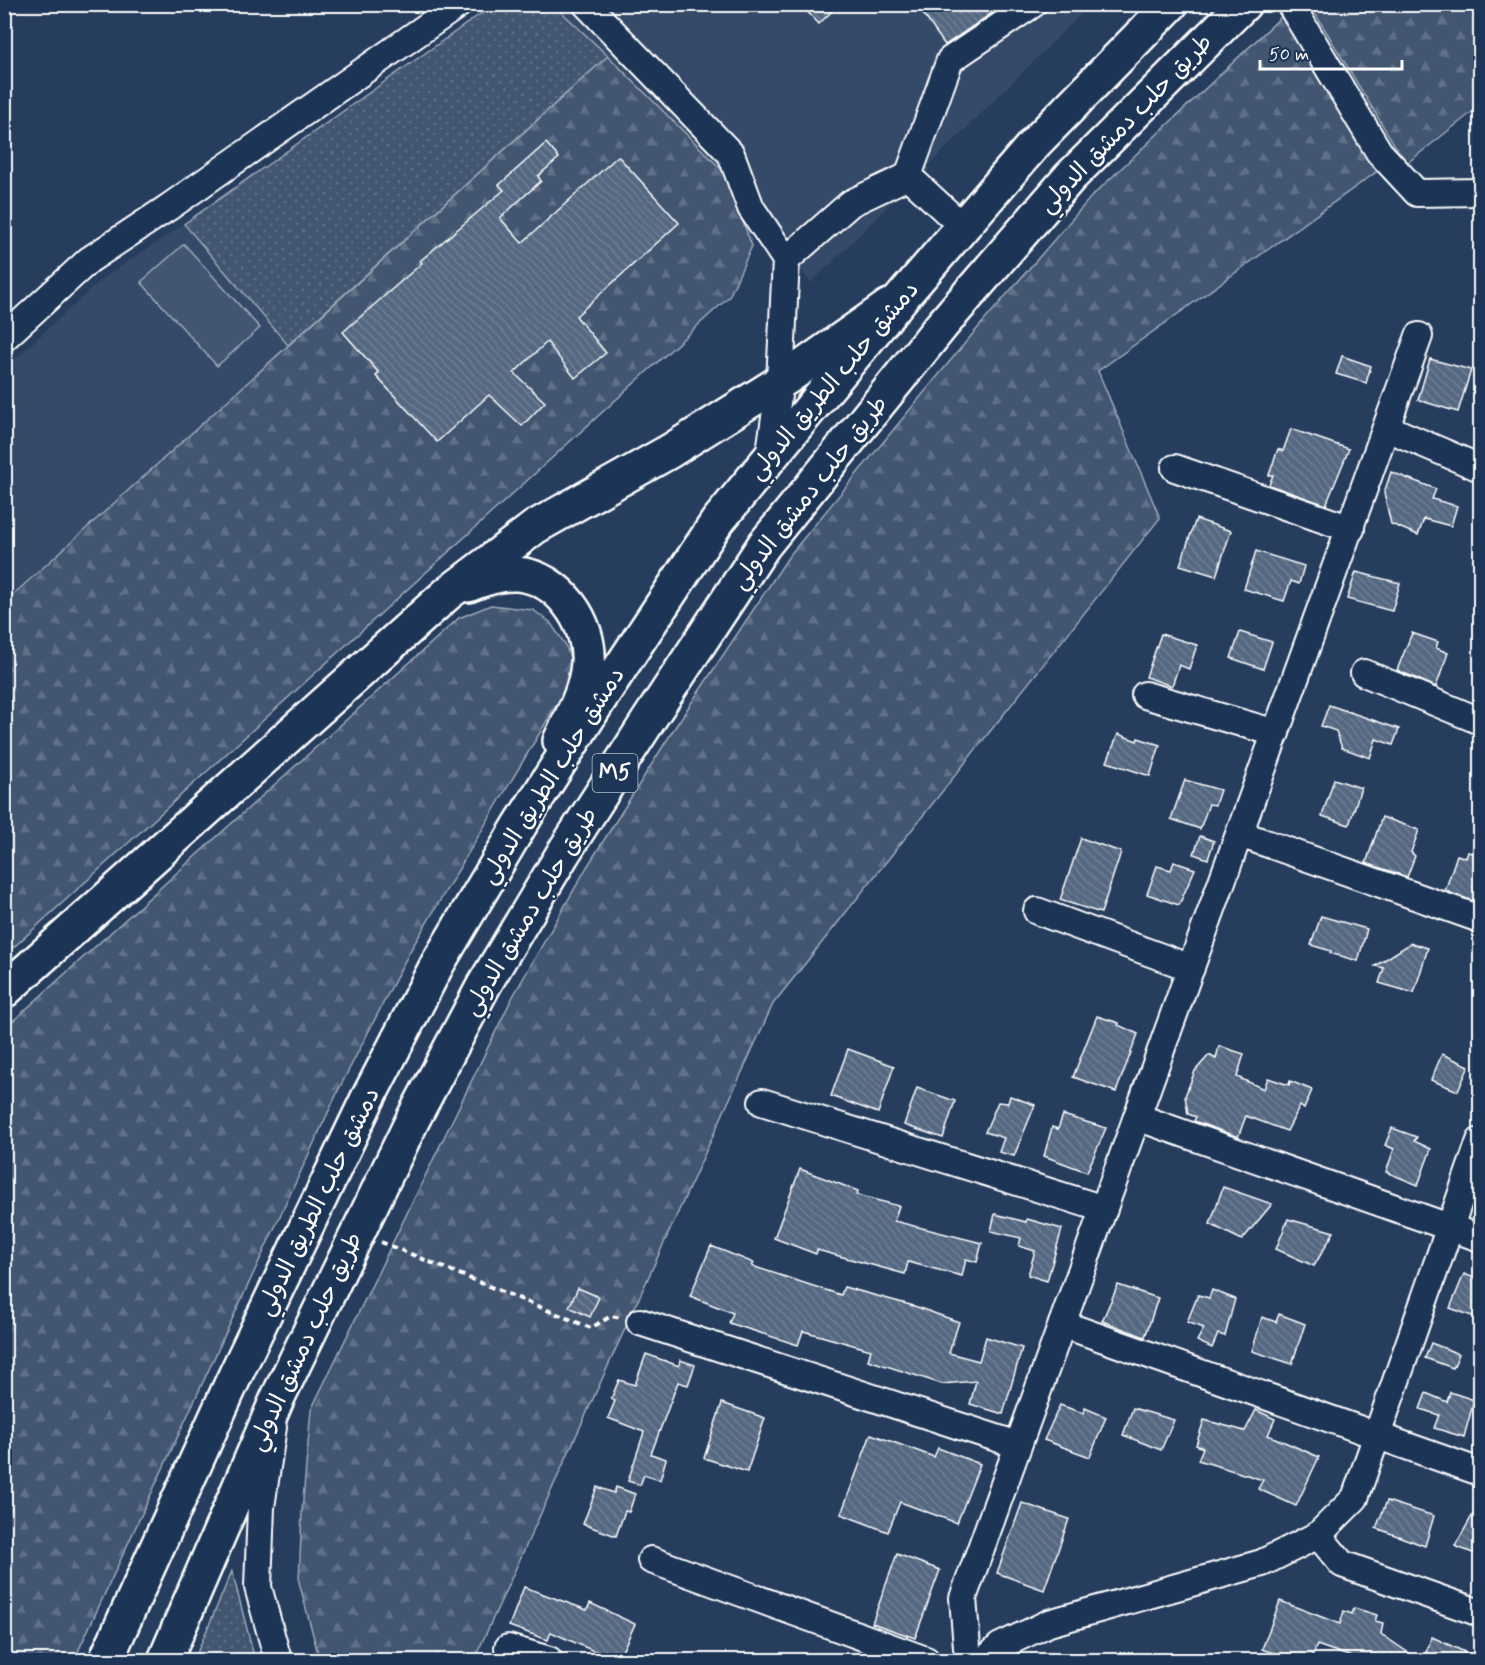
<svg xmlns="http://www.w3.org/2000/svg" width="1485" height="1665" viewBox="0 0 1485 1665" font-family="Mynerve,'Playpen Sans Arabic',sans-serif">
<defs>
<pattern id="green-dots" width="8" height="8" patternUnits="userSpaceOnUse" patternTransform="scale(1.5)"><rect width="8" height="8" fill="#425672"/><path d="M2 2h.1M6 6h.1" fill="none" stroke="#5e6f87" stroke-width="1.8" stroke-linecap="round"/></pattern>
<pattern id="forest-firs" width="22" height="20" patternUnits="userSpaceOnUse" patternTransform="scale(1.5)"><rect width="22" height="20" fill="#425672"/><path d="M5 1l3.5 6h-7zM16 11l3.5 6h-7z" fill="#5e6f87"/></pattern>
<pattern id="building-back-hatch" width="6" height="6" patternUnits="userSpaceOnUse" patternTransform="scale(1.5)"><rect width="6" height="6" fill="#556781"/><path d="M-1 5l2 2M0 0l6 6M5-1l2 2" fill="none" stroke="#6e7e94"/></pattern>
</defs>
<rect width="100%" height="100%" fill="#263d5e"/>
<filter id="ink" filterUnits="userSpaceOnUse"><feTurbulence type="fractalNoise" baseFrequency=".0167" numOctaves="2"/><feDisplacementMap in="SourceGraphic" scale="12" xChannelSelector="R" yChannelSelector="G"/><feConvolveMatrix kernelMatrix="1 2 1 2 8 2 1 2 1" color-interpolation-filters="sRGB"/></filter>
<g filter="url(#ink)">
<g fill="#344a68">
<polygon points="554,5 1090,5 811,283 724,172"/>
<polygon points="184,224 288,345 5,602 5,368 103,278"/>
</g>
<g fill="url(#green-dots)" stroke="#a0aab8" stroke-width="1.5">
<polygon points="493,5 554,5 608,56 288,345 184,224"/>
<polygon points="232,1571 255,1660 194,1660"/>
</g>
<g fill="url(#forest-firs)" stroke="#a0aab8" stroke-width="1.5">
<polygon points="1310,5 1480,5 1480,106 1406,164"/>
<polygon points="1281,17 1379,170 1098,371 1160,518 773,1004 474,1660 324,1660 317,1650 299,1582 302,1511 311,1410 512,998 587,867 672,732 789,556 965,343 1091,197"/>
<polygon points="608,56 724,172 752,246 729,297 5,955 5,602"/>
<polygon points="491,605 533,610 550,622 565,644 573,665 570,682 410,951 339,1089 74,1660 5,1660 4,1029 459,618"/>
</g>
<polygon fill="#425672" stroke="#a0aab8" stroke-width="1.5" points="184,244 260,328 217,366 141,282"/>
<g fill="url(#building-back-hatch)" stroke="#fff" stroke-width="1.5">
<polygon points="800,4 839,4 819,24"/>
<polygon points="916,4 1005,4 945,45"/>
<polygon points="546,143 559,158 538,176 541,181 500,218 522,243 618,156 679,223 576,316 606,353 575,378 547,342 514,373 545,402 522,426 489,395 437,442 376,376 379,373 343,332 422,263 420,261 504,190 499,185"/>
<polygon points="1342,356 1371,366 1366,383 1336,374"/>
<polygon points="1430,359 1471,370 1458,412 1418,400"/>
<polygon points="1291,429 1349,449 1326,505 1269,485 1273,475 1269,475 1278,449 1283,451"/>
<polygon points="1391,472 1436,489 1432,499 1457,506 1451,526 1424,519 1418,535 1391,524 1384,493"/>
<polygon points="1196,519 1231,531 1216,576 1180,565"/>
<polygon points="1256,551 1304,566 1299,584 1291,581 1284,601 1244,589"/>
<polygon points="1356,572 1400,583 1392,611 1347,599"/>
<polygon points="1240,632 1272,642 1263,669 1231,658"/>
<polygon points="1412,633 1438,642 1436,648 1448,653 1436,687 1397,670"/>
<polygon points="1161,634 1197,645 1189,669 1179,665 1172,686 1146,677"/>
<polygon points="1329,705 1399,729 1393,745 1376,739 1370,758 1342,748 1336,731 1321,726"/>
<polygon points="1118,734 1137,741 1138,738 1160,745 1150,776 1107,762"/>
<polygon points="1334,779 1361,788 1349,825 1322,816"/>
<polygon points="1185,780 1220,790 1215,805 1209,804 1200,829 1171,819"/>
<polygon points="1382,817 1419,830 1411,852 1415,856 1407,877 1366,863"/>
<polygon points="1200,836 1214,841 1208,859 1194,854"/>
<polygon points="1081,838 1121,852 1101,913 1060,900"/>
<polygon points="1468,852 1480,855 1480,889 1476,902 1445,891 1457,855 1466,858"/>
<polygon points="1174,862 1195,869 1179,905 1147,894 1157,866 1171,870"/>
<polygon points="1321,916 1367,929 1358,961 1330,953 1331,951 1311,945"/>
<polygon points="1411,943 1428,948 1414,993 1379,983 1384,968 1375,966"/>
<polygon points="1097,1016 1119,1023 1118,1025 1138,1034 1116,1092 1073,1077"/>
<polygon points="1219,1046 1244,1054 1237,1077 1264,1089 1268,1078 1289,1085 1290,1081 1312,1090 1304,1109 1300,1106 1287,1131 1246,1116 1238,1137 1194,1121 1196,1117 1188,1114 1185,1096 1195,1071 1209,1055 1216,1059"/>
<polygon points="848,1049 894,1066 878,1113 831,1096"/>
<polygon points="1442,1054 1469,1066 1458,1091 1431,1080"/>
<polygon points="917,1088 955,1101 943,1138 904,1125"/>
<polygon points="1010,1096 1035,1105 1014,1156 999,1152 1004,1138 985,1132 998,1102 1008,1103"/>
<polygon points="1063,1115 1106,1128 1087,1172 1044,1156 1052,1127 1058,1129"/>
<polygon points="1392,1128 1417,1137 1414,1141 1431,1149 1418,1185 1386,1172 1394,1149 1385,1145"/>
<polygon points="800,1169 858,1191 857,1195 899,1206 894,1221 982,1243 977,1262 966,1259 962,1276 908,1262 905,1274 817,1250 816,1254 774,1238"/>
<polygon points="1223,1187 1272,1204 1242,1240 1210,1224"/>
<polygon points="995,1214 1026,1222 1027,1219 1062,1229 1047,1281 1028,1275 1035,1251 1019,1246 1021,1238 991,1231"/>
<polygon points="1288,1219 1334,1232 1314,1266 1276,1249"/>
<polygon points="711,1246 754,1263 752,1266 841,1295 844,1287 914,1306 959,1322 949,1353 979,1361 986,1337 1022,1348 1003,1414 970,1404 976,1381 942,1384 868,1360 871,1350 803,1331 798,1345 729,1323 733,1313 690,1296"/>
<polygon points="1464,1274 1480,1280 1480,1319 1450,1308"/>
<polygon points="1118,1285 1158,1298 1145,1337 1102,1321"/>
<polygon points="578,1288 599,1297 590,1317 569,1307"/>
<polygon points="1212,1290 1235,1299 1225,1336 1218,1334 1212,1348 1197,1341 1204,1328 1187,1322 1198,1295 1209,1298"/>
<polygon points="1279,1314 1305,1324 1292,1364 1252,1351 1262,1317 1276,1322"/>
<polygon points="1431,1343 1459,1354 1453,1368 1425,1358"/>
<polygon points="646,1354 679,1366 680,1360 695,1365 688,1385 678,1382 651,1454 666,1459 660,1480 644,1475 640,1485 628,1481 644,1432 608,1418 615,1401 611,1399 619,1380 635,1385"/>
<polygon points="1450,1392 1474,1400 1464,1437 1434,1428 1439,1415 1420,1409 1426,1393 1447,1402"/>
<polygon points="722,1403 765,1418 747,1472 704,1458"/>
<polygon points="1060,1405 1083,1413 1085,1408 1106,1417 1090,1457 1044,1440"/>
<polygon points="1133,1408 1174,1420 1161,1450 1123,1435"/>
<polygon points="1256,1410 1275,1419 1268,1435 1319,1457 1296,1506 1258,1489 1263,1480 1198,1460 1203,1448 1196,1445 1204,1420 1245,1431"/>
<polygon points="871,1434 934,1457 938,1448 980,1464 957,1523 900,1502 888,1532 841,1514"/>
<polygon points="597,1487 614,1493 616,1487 635,1494 629,1512 625,1511 616,1536 583,1524"/>
<polygon points="1387,1501 1434,1516 1425,1546 1376,1528"/>
<polygon points="1480,1502 1480,1556 1455,1546"/>
<polygon points="1022,1503 1069,1519 1044,1590 997,1573"/>
<polygon points="897,1554 940,1570 915,1638 872,1623"/>
<polygon points="524,1587 587,1610 590,1603 635,1624 618,1660 614,1660 551,1632 548,1640 509,1626"/>
<polygon points="1280,1601 1340,1624 1344,1611 1352,1614 1354,1608 1377,1615 1375,1621 1383,1623 1381,1634 1419,1660 1360,1660 1317,1645 1311,1660 1292,1660 1262,1649"/>
<polygon points="1432,1637 1480,1659 1480,1660 1423,1660"/>
</g>
<g fill="none" stroke-linecap="round" stroke-linejoin="round">
<g stroke="#fff" stroke-width="30">
<g id="minor">
<polyline points="586,4 731,154 751,208 786,260 851,203 908,176 963,227"/>
<polyline points="1290,4 1379,152 1417,193 1480,192"/>
<polyline points="908,176 950,60 1033,4"/>
<polyline points="4,338 89,260 169,207 459,4"/>
<polyline points="1387,428 1480,468"/>
<polyline points="769,459 780,382 786,260"/>
<polyline points="1175,468 1351,529"/>
<polyline points="1364,673 1480,721"/>
<polyline points="1145,695 1276,733"/>
<polyline points="1240,834 1480,919"/>
<polyline points="1037,911 1191,968"/>
<polyline points="762,1102 1104,1209"/>
<polyline points="1137,1117 1480,1238"/>
<polyline points="640,1322 1018,1445"/>
<polyline points="1062,1324 1480,1472"/>
<polyline points="273,1427 261,1507 258,1587 278,1660"/>
<polyline points="1318,1535 1342,1564 1480,1613"/>
<polyline points="651,1560 926,1660"/>
<polyline points="508,1648 549,1660"/>
<polyline points="968,1660 963,1598 1419,336"/>
<polyline points="985,1660 1000,1646 1049,1623 1262,1563 1318,1535 1355,1498 1480,1141"/>
</g>
</g>
<g stroke="#fff" stroke-width="38">
<g id="major">
<path d="M468,585C484,578 499,573 517,574C559,577 591,623 588,663C586,692 572,715 560,741"/>
<polyline points="4,991 447,594 535,527 670,451 788,377 889,306"/>
</g>
</g>
<g stroke="#fff" stroke-width="38">
<g id="highway">
<polyline points="106,1660 233,1380 367,1100 438,963 520,825 601,697 717,522 904,295 1035,143 1171,4"/>
<polyline points="165,1660 278,1397 413,1119 484,985 564,852 648,721 764,545 942,325 1070,177 1244,4"/>
</g>
</g>
<polyline stroke="#fff" stroke-width="4" stroke-dasharray="6 4.5" stroke-linecap="butt" points="381,1242 591,1328 611,1316 621,1318"/>
<use href="#minor" stroke="#1d3557" stroke-width="26"/>
<use href="#major" stroke="#1d3557" stroke-width="33"/>
<use href="#highway" stroke="#1d3557" stroke-width="33"/>
</g>
</g>
<g text-anchor="middle" dominant-baseline="central" stroke-width="4.5" stroke-linejoin="round" paint-order="stroke">
<rect fill="#1d3557" stroke="#bbc2cd" stroke-width="1.5" x="592.5" y="754" width="45" height="38" rx="4.5"/>
<g font-size="22" font-weight="bold" fill="#fff">
<text x="615" y="773">M5</text>
</g>
<g font-size="24" fill="#fff" stroke="#1d3557">
<text transform="translate(1126 124) rotate(-46)">طريق حلب دمشق الدولي</text>
<text transform="translate(834 381) rotate(-50)">دمشق حلب الطريق الدولي</text>
<text transform="translate(810 493) rotate(-52)">طريق حلب دمشق الدولي</text>
<text transform="translate(553 776) rotate(-58)">دمشق حلب الطريق الدولي</text>
<text transform="translate(531 912) rotate(-59)">طريق حلب دمشق الدولي</text>
<text transform="translate(319 1202) rotate(-64)">دمشق حلب الطريق الدولي</text>
<text transform="translate(306 1342) rotate(-65)">طريق حلب دمشق الدولي</text>
</g>
</g>
<rect width="1485" height="1665" fill="none" stroke="#1d3557" stroke-width="24"/>
<rect x="12" y="12" width="1461" height="1641" fill="none" stroke="#fff" stroke-width="2" filter="url(#ink)"/>
<path d="M1260 60v9h142v-9" fill="none" stroke="#ffffff" stroke-width="3"/>
<text x="1269" y="60" font-size="18" fill="#ffffff" stroke="#1d3557" stroke-width="4.5" paint-order="stroke">50 m</text>
</svg>
